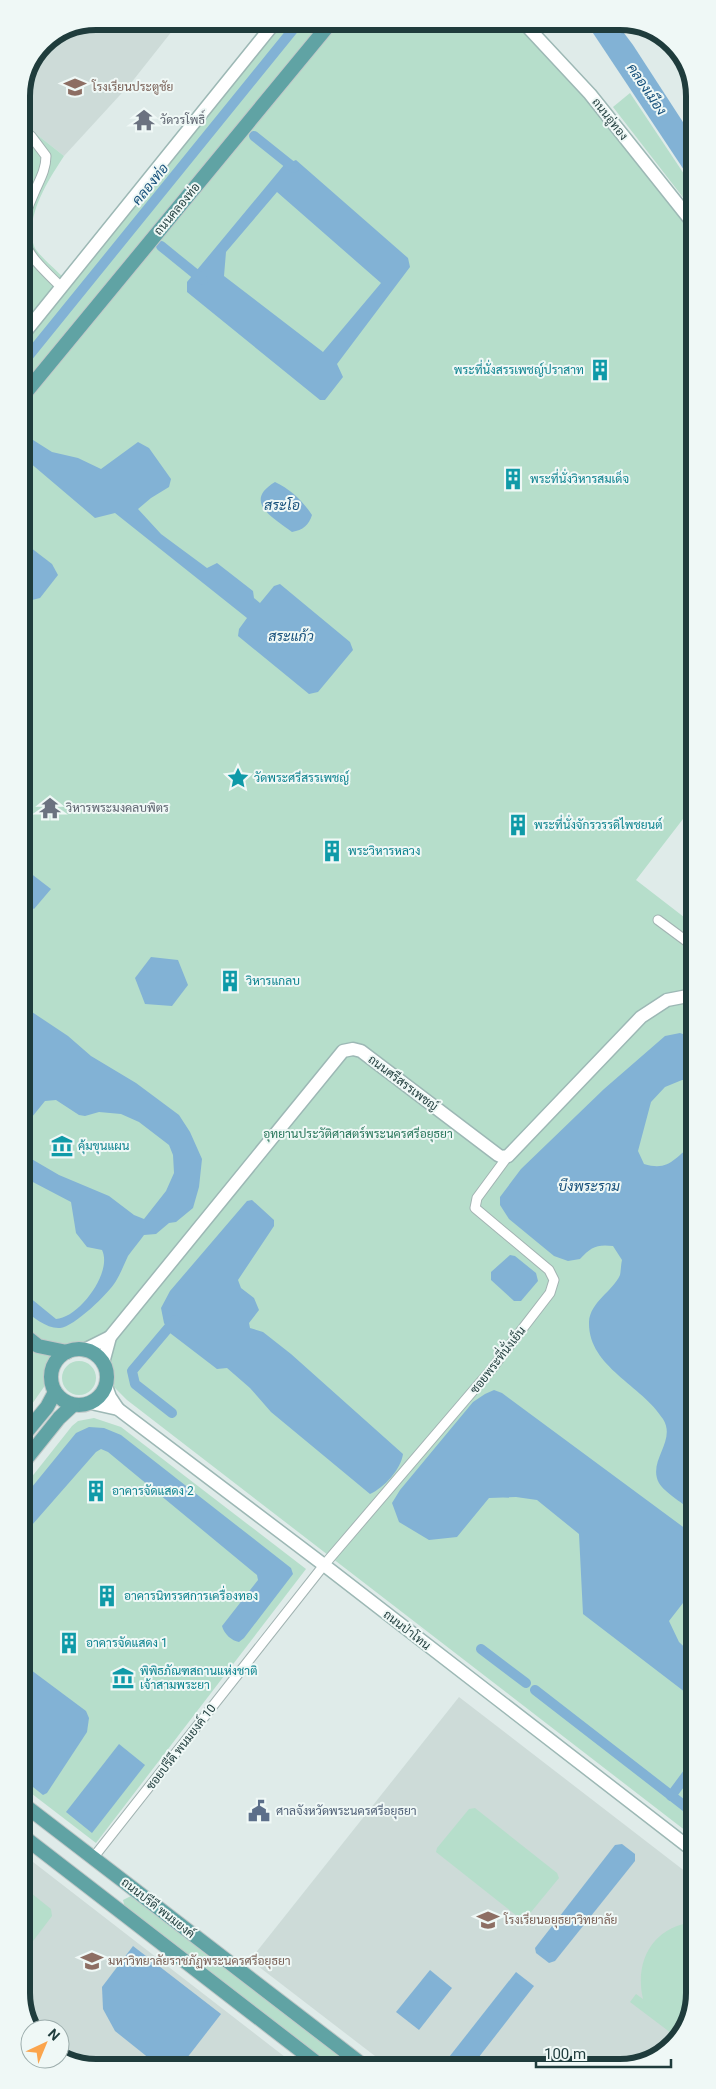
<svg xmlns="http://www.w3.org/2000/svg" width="716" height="2089" viewBox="0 0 716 2089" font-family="Roboto,Sarabun,sans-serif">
<rect width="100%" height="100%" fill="#dfebe9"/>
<g fill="#cddbd8">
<polygon points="96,21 180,21 131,83 64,156 21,122 21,91 43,43"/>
<polygon points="459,1697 695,1879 695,1994 679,2039 639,2065 388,2066 250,1960"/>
<polygon points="24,1855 298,2067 90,2068 60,2055 60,2029 34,2029 24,2012"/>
</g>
<g fill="#b6decb">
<path d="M282,21H516L587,97L692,229L693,806L636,880L693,924L695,1838L127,1400L114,1387L109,1361L89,1344L63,1348L48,1366L46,1384L23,1417L21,122L64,156C49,179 24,217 34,246C37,254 56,270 63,277Z"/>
<polygon points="630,93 692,186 692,209 613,107"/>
<circle cx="79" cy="1378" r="17"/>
<polygon points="94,1418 121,1427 306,1569 96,1843 23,1787 23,1488 72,1426 78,1421"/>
<polygon points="475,1808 557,1873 559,1878 527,1917 517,1916 436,1852 437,1848 469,1809"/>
<polygon points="26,1889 51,1909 52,1916 24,1953 24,1892"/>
<polygon points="131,1896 133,1898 353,2066 332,2067 125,1908 123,1900"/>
<path d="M695,1922V1994L679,2039L630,2002L636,1994L643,1999C634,1961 653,1926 695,1922Z"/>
</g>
<g fill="#82b2d5" fill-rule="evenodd">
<polygon points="585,21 615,21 633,45 692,136 692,182"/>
<path d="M296,160L408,258L410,267L337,364L343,377L325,400H320L187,292V282L284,165ZM277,192L381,283L323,352L224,276L226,252Z"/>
<polygon points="22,433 52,452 78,458 101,469 138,442 149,448 171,479 169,487 151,498 138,509 161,534 207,568 217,563 253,591 254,598 260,603 274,586 280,584 350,642 353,650 318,692 309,694 238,636 239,629 247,618 115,513 95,518 22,456"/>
<path d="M275,482C290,489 303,501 312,515C309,525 303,530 292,532C274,518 242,502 275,482Z"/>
<polygon points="22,541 52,564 58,575 40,598 32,600 22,592"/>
<polygon points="25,869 51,889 34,909 22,900 22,872"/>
<polygon points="151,957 178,960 188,985 172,1006 145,1004 135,978"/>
<path d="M23,1006L68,1036L91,1056L136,1083L179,1115L190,1132L202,1159L199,1187L193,1208L176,1222L169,1223L156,1234L144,1235C139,1242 133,1249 128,1256C124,1264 121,1273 116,1281C109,1293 74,1327 60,1328C47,1329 33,1317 23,1309V1292L56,1319C79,1318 113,1272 102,1250L87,1247L76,1233L71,1202L29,1180L23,1184V1154L59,1175L109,1196L134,1215L144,1219L166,1191L174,1173L173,1155L169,1145L139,1122L121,1114L99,1112L85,1116L79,1115L56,1100L45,1101L23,1128Z"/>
<path d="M680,1033L694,1038V1081L682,1080L665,1087L651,1102L638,1151L644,1164C670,1172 674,1157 694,1144V1215L686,1224V1233L694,1245V1476L692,1489L694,1492V1512C685,1505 664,1492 659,1483C647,1461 677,1441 663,1419C642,1385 588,1367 589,1322C590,1302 613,1291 620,1275C621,1270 621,1264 622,1260L613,1246C597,1244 591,1247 580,1259L568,1261L554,1256L509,1219L500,1205V1197L521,1169L604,1089L665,1036Z"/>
<path d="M252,1200L274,1220V1226L238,1280L241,1288L254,1298L259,1310L249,1323L250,1328L263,1332L291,1354L403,1454C401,1469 384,1488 370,1494L271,1412L250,1388L227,1368L217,1369L170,1333L164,1323L161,1308L170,1291L247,1201Z"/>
<polygon points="510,1255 515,1256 536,1273 538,1281 521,1301 514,1301 491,1280 491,1272"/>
<polygon points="494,1390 502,1393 694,1535 694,1600 683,1603 669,1621 679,1642 694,1656 694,1699 583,1614 579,1534 537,1500 516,1497 489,1498 457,1537 429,1540 399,1522 392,1503 400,1490 473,1402 485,1394"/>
<path d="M89,1427L104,1428L121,1435L291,1568L293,1574L244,1638L239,1642C232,1641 224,1634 222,1626L258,1580L257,1575L108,1452L101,1449L96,1452L32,1525L23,1554V1498L76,1433Z"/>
<polygon points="23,1664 86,1711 89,1718 87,1732 47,1793 43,1795 23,1779"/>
<polygon points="119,1744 145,1765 92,1833 66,1812"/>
<polygon points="622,1844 635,1854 635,1861 555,1961 549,1963 536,1953 535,1948 615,1845"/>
<polygon points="133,1946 221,2014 180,2067 160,2067 115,2031 103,2009 102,1987"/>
<polygon points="430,1970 452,1988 419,2030 396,2012"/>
<polygon points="516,1972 534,1986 472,2066 442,2066"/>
</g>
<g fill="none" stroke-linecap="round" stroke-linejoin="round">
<g stroke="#82b2d5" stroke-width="10">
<polyline points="254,136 294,168"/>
<polyline points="161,246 203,280"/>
<polyline points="22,364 300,21"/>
<polyline points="172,1413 135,1384 132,1371 175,1320"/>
<polyline points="481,1649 526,1683"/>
<polyline points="535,1690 695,1814"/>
<polyline points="671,1796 694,1765"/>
</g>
<g stroke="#a2b3b2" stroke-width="11">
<g id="street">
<path d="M21,128L31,136L46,156C46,170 39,181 34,193C11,242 27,253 61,287"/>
<polyline points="658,920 693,946"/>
<polyline points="93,1858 324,1565 490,1371 550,1293 554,1280 549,1270 475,1208 477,1198 508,1156"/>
</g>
</g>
<g stroke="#9db8b5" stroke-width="15">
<g id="secondary">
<polyline points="522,21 590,94 692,222"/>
<polyline points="22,336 276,21"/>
<polyline points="84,1350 110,1337"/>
<polyline points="103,1363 110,1337 343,1051 353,1049 361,1051 498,1155 502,1157 508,1156 641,1017 667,1000 693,995"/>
<polyline points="106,1386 110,1397 118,1409"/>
<polyline points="91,1403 118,1409 324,1565 695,1852"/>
</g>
</g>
<g stroke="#c0c8c8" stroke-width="16">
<g id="primary">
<polyline points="22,397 332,21"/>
<polyline points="23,1334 38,1346 67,1352"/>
<circle cx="79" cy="1377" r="28"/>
<polyline points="23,1436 47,1407 55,1392"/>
<polyline points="23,1463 59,1418 73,1405"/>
<polyline points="23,1804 364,2066"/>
<polyline points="24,1837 322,2067"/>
</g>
</g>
<use href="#street" stroke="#fff" stroke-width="9"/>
<use href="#secondary" stroke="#fff" stroke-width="12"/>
<use href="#primary" stroke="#60a3a4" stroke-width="14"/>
</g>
<defs>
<g id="school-bare" transform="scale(1.725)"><path d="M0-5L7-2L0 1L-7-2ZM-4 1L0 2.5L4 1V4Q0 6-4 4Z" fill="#8d6e63" stroke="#eff8f6" stroke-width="2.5" paint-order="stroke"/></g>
<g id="temple-bare" transform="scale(1.725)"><path d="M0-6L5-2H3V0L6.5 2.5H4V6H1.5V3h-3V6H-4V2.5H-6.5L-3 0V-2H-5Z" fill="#6b7280" stroke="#eff8f6" stroke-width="2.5" paint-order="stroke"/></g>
<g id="building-bare" transform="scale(1.725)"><path d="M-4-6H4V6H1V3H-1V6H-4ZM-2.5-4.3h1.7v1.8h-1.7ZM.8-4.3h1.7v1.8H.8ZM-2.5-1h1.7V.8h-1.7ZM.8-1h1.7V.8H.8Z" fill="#0f9aa8" stroke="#eff8f6" stroke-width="2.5" paint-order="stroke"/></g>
<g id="sight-bare" transform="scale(1.725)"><path d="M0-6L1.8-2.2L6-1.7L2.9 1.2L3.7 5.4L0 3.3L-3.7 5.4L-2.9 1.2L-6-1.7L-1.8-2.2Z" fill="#0f9aa8" stroke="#eff8f6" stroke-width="2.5" paint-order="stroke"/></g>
<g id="museum-bare" transform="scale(1.725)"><path d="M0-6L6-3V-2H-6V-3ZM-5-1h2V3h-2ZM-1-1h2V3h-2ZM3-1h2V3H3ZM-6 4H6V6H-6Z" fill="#0f9aa8" stroke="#eff8f6" stroke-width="2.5" paint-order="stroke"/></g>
<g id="civic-bare" transform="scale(1.725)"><path d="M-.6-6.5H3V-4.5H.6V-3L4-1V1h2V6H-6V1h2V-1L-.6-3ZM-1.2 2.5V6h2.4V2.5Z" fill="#5c6f8a" stroke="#eff8f6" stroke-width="2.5" paint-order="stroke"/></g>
<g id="university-bare" transform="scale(1.725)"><path d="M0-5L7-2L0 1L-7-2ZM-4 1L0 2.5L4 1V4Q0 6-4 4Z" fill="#8d6e63" stroke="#eff8f6" stroke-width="2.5" paint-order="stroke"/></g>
</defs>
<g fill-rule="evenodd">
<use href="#school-bare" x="75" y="87"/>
<use href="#temple-bare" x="144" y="120"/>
<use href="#building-bare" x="600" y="370"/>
<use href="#building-bare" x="513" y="479"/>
<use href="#sight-bare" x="238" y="778"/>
<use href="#temple-bare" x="50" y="808"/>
<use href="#building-bare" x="518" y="825"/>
<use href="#building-bare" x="332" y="851"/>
<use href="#building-bare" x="230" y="981"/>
<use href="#museum-bare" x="62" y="1146"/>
<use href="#building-bare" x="96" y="1491"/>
<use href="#building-bare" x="107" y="1596"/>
<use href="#building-bare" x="69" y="1643"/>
<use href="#museum-bare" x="123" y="1678"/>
<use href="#civic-bare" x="259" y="1811"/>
<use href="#school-bare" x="488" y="1920"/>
<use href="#university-bare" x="92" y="1961"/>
</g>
<g text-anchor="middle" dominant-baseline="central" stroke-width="4" stroke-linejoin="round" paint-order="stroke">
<g font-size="12" fill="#785e54" stroke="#eff8f6" text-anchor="start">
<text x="92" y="87">โรงเรียนประตูชัย</text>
<text x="504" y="1920">โรงเรียนอยุธยาวิทยาลัย</text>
<text x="108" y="1961">มหาวิทยาลัยราชภัฏพระนครศรีอยุธยา</text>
</g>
<g font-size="12" fill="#1f3c3c" stroke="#eff8f6">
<text transform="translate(610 119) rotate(52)">ถนนอู่ทอง</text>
<text transform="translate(177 209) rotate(-50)">ถนนคลองท่อ</text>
<text transform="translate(403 1083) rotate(37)">ถนนศรีสรรเพชญ์</text>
<text transform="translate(498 1360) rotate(-52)">ซอยพระที่นั่งเย็น</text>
<text transform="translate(407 1630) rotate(38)">ถนนป่าโทน</text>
<text transform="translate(181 1747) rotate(-52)">ซอยปรีดี พนมยงค์ 10</text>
<text transform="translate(158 1908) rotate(38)">ถนนปรีดี พนมยงค์</text>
</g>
<g font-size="12" fill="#5b616d" stroke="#eff8f6" text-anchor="start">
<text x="160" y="120">วัดวรโพธิ์</text>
<text x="66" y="808">วิหารพระมงคลบพิตร</text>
</g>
<g font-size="12" fill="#0d838f" stroke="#eff8f6" text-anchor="start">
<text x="584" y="370" text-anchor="end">พระที่นั่งสรรเพชญ์ปราสาท</text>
<text x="530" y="479">พระที่นั่งวิหารสมเด็จ</text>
<text x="254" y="778">วัดพระศรีสรรเพชญ์</text>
<text x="534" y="825">พระที่นั่งจักรวรรดิไพชยนต์</text>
<text x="348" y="851">พระวิหารหลวง</text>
<text x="246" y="981">วิหารแกลบ</text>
<text x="78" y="1146">คุ้มขุนแผน</text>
<text x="112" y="1491">อาคารจัดแสดง 2</text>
<text x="124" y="1596">อาคารนิทรรศการเครื่องทอง</text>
<text x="86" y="1643">อาคารจัดแสดง 1</text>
<text x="140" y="1671">พิพิธภัณฑสถานแห่งชาติ<tspan x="140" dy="14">เจ้าสามพระยา</tspan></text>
</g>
<g font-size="12" fill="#27755a" stroke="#eff8f6">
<text x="358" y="1134">อุทยานประวัติศาสตร์พระนครศรีอยุธยา</text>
</g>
<g font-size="12" fill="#4e5e75" stroke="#eff8f6" text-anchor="start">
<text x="276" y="1811">ศาลจังหวัดพระนครศรีอยุธยา</text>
</g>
<g font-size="14" font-style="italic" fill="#16507b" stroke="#eff8f6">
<text transform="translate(647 89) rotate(56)">คลองเมือง</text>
<text transform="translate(150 184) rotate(-51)">คลองท่อ</text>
<text x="282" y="505">สระโอ</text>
<text x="291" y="636">สระแก้ว</text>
<text x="589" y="1186">บึงพระราม</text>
</g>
</g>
<path d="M0 0H716V2089H0ZM96 30H620A66 66 0 0 1 686 96V1993A66 66 0 0 1 620 2059H96A66 66 0 0 1 30 1993V96A66 66 0 0 1 96 30Z" fill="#eff8f6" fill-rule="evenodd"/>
<path fill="none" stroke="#1f3c3c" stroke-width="6" d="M96 30H620A66 66 0 0 1 686 96V1993A66 66 0 0 1 620 2059H96A66 66 0 0 1 30 1993V96A66 66 0 0 1 96 30Z"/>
<g transform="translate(45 2044) rotate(44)"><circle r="24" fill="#eff8f6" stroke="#9cadac"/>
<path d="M0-4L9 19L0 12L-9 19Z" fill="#fba54d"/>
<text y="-8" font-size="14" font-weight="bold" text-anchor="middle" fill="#1f3c3c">N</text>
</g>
<path d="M536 2059v8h135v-8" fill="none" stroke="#1f3c3c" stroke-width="2.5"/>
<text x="544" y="2059" font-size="15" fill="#1f3c3c" stroke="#eff8f6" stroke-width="4" paint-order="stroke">100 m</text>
</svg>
